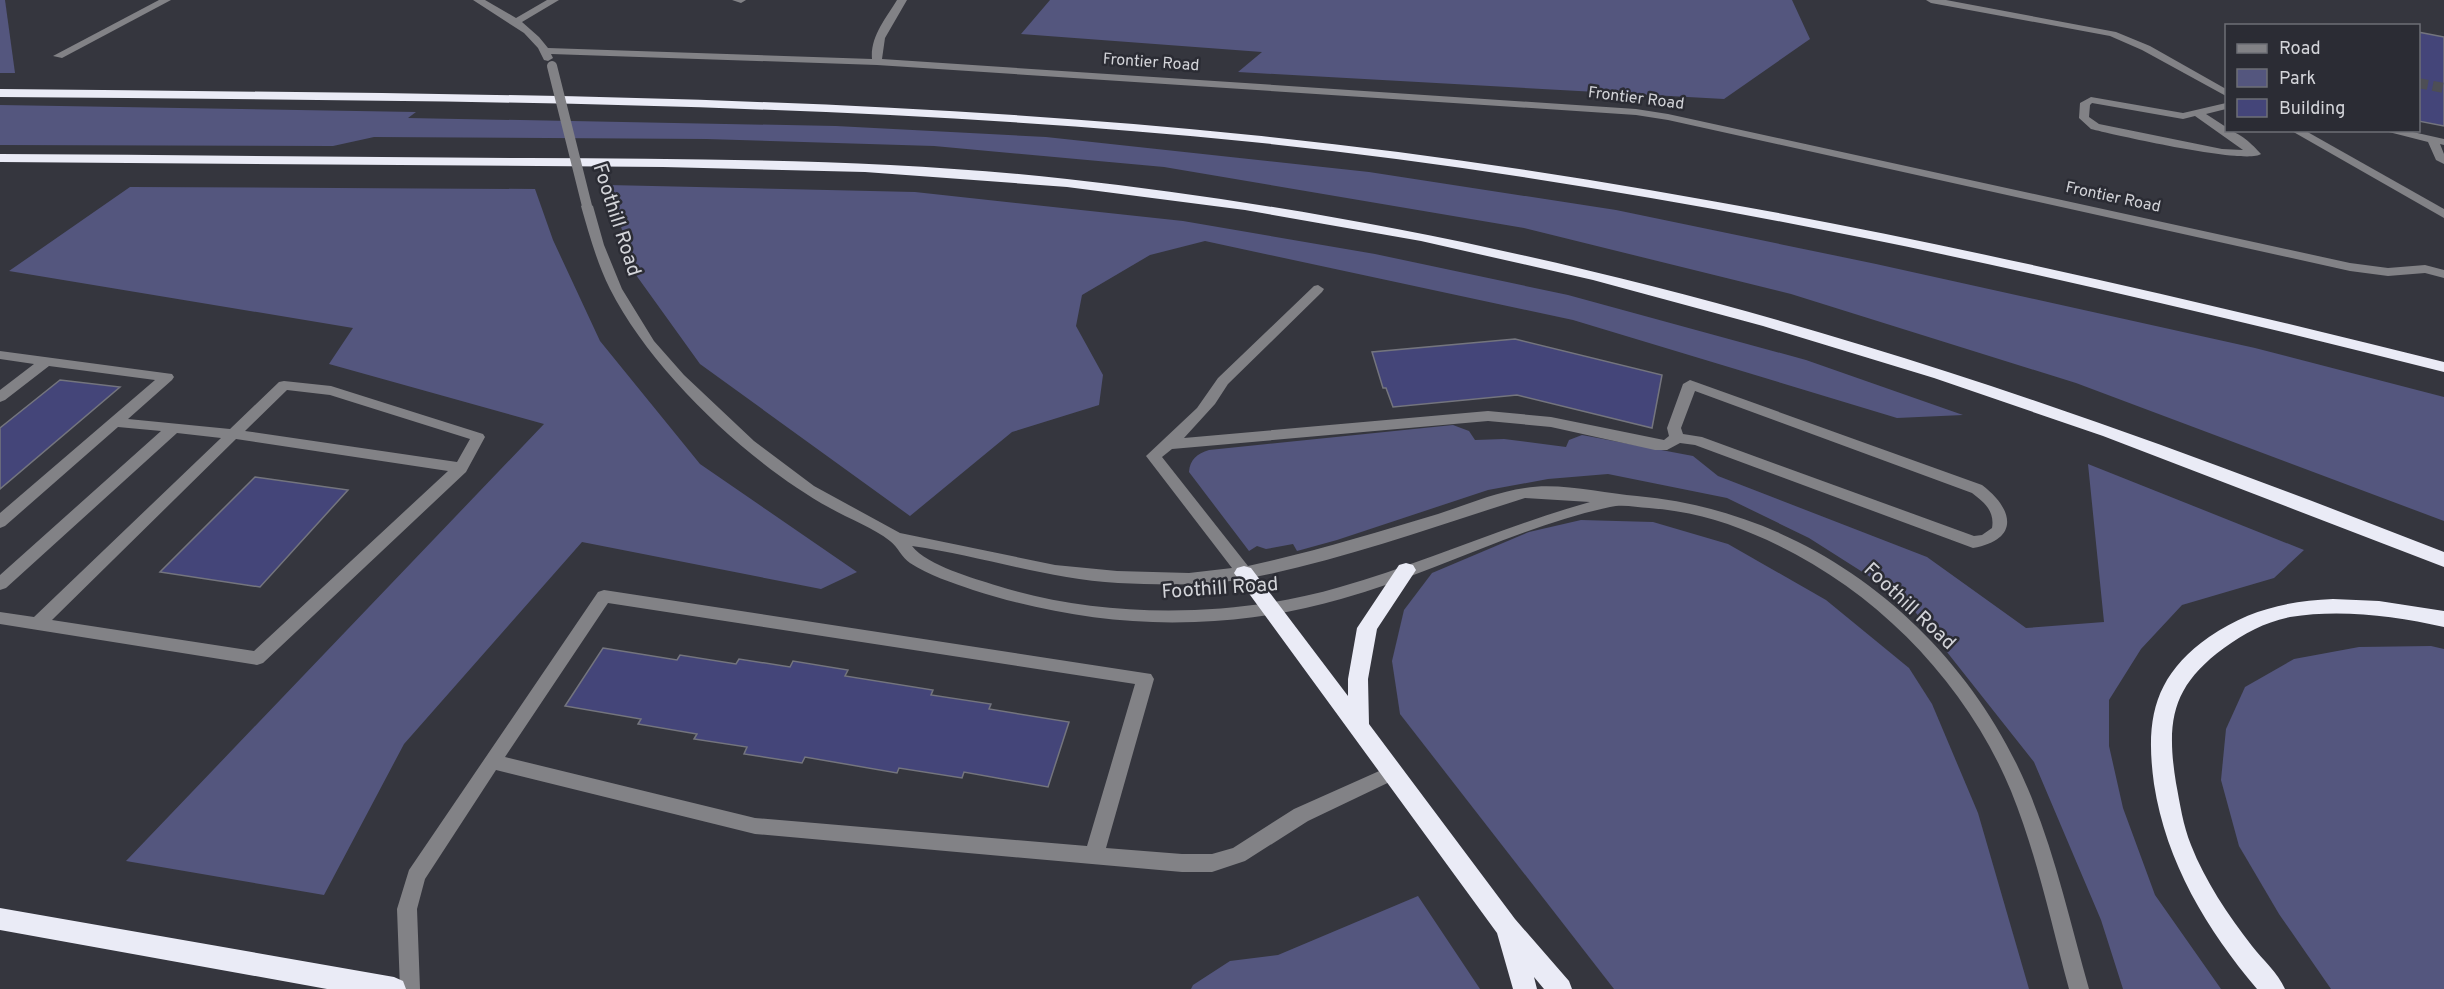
<svg xmlns="http://www.w3.org/2000/svg" width="2444" height="989" viewBox="0 0 2444 989" font-family="Overpass,sans-serif">
<rect width="100%" height="100%" fill="#35363e"/>
<g fill="#54567e">
<polygon points="0,0 5,0 15,73 0,73"/>
<polygon points="1050,0 1792,0 1810,39 1724,99 1238,72 1262,52 1021,34"/>
<polygon points="0,105 416,112 408,118 836,126 1046,137 1369,172 1616,210 1876,264 2255,348 2444,397 2444,521 2076,383 1791,294 1524,228 1164,167 934,146 706,139 374,137 333,146 0,145"/>
<polygon points="608,185 915,192 1183,221 1375,254 1568,295 1806,360 1963,415 1897,418 1573,320 1205,241 1150,255 1082,295 1076,326 1103,375 1099,405 1012,432 910,516 700,364 636,275"/>
<polygon points="130,187 535,189 553,240 600,341 700,464 857,572 821,589 582,542 404,744 324,895 126,861 544,424 329,364 353,328 9,271"/>
<path d="M1453,425L1469,431L1475,440L1504,439L1566,447L1569,440L1582,435L1693,456L1718,476L1927,557L2026,628L2104,622L2088,464L2304,550L2274,578L2182,605L2141,649L2109,700V746L2123,808L2155,895L2221,989H2123L2101,920L2034,762L1905,599L1809,538L1727,498L1608,474L1548,479L1488,490L1337,540L1297,551L1293,544L1266,549L1257,546L1249,551L1189,472C1190,459 1197,454 1209,450Z"/>
<polygon points="1581,520 1653,522 1728,544 1826,600 1909,668 1932,704 1978,813 2029,989 1614,989 1400,714 1392,661 1404,610 1432,573 1529,532"/>
<polygon points="2431,646 2444,649 2444,989 2331,989 2279,914 2239,846 2221,780 2226,729 2245,687 2294,659 2359,647"/>
<polygon points="1418,896 1480,989 1191,989 1193,985 1230,961 1278,955"/>
</g>
<g fill="#444579" stroke="#74757e" stroke-width="1.5">
<polygon points="2418,32 2444,37 2444,126 2418,121"/>
<polygon points="1515,339 1662,375 1652,428 1517,395 1393,407 1386,388 1383,388 1372,352"/>
<polygon points="60,380 120,387 0,489 0,428"/>
<polygon points="255,477 348,490 260,587 160,572"/>
<polygon points="603,648 677,660 680,655 736,664 739,659 790,667 793,661 848,670 845,676 933,690 931,695 991,704 989,709 1069,722 1048,787 964,772 962,778 899,768 897,773 805,757 802,763 744,754 747,747 694,739 697,734 638,724 641,719 565,706"/>
</g>
<g fill="none" stroke-linecap="round" stroke-linejoin="round">
<polyline stroke="#4d4e55" stroke-width="10" stroke-dasharray="10 5" stroke-linecap="butt" points="2418,83 2444,88"/>
<g fill="#828286" fill-rule="evenodd">
<polygon points="159,0 171,0 62,58 53,56"/>
<path d="M473,0H485L516,18L547,0H559L522,22L539,37L548,48L872,59C870,37 886,18 897,0H907L885,38L882,59L1636,109L1668,114L2350,263L2388,268L2425,265L2444,270V278L2425,273L2388,276L2350,271L1668,120L1636,115L877,65L551,54L553,58L548,61L544,60L538,48L524,33Z"/>
<polygon points="732,0 746,0 741,3"/>
<polygon points="1926,0 1946,0 2116,32 2150,46 2226,89 2226,96 2142,50 2110,36 1931,3"/>
<path d="M2091,97L2183,113L2226,103V109L2206,114L2226,127V130C2239,131 2253,145 2261,154C2247,165 2115,135 2091,129L2079,118L2080,103ZM2092,103L2183,119L2195,116L2243,150L2222,149L2099,124L2089,117L2090,105Z"/>
<polygon points="2290,130 2304,130 2444,209 2444,218"/>
<polygon points="2381,130 2404,130 2444,139 2444,145 2440,144 2444,154 2444,164 2436,160 2428,142"/>
<path d="M587,202L593,206L604,245L622,289L654,341L684,375L754,441L814,486L900,533L1055,565L1117,571L1189,573L1232,568L1146,456L1197,408L1218,378L1314,286L1318,285L1324,289L1322,292L1228,384L1215,404L1184,438L1488,411L1551,417L1664,440L1669,436L1667,428L1683,384L1690,380L1982,485C2015,510 2019,540 1973,548L1695,445L1680,443L1667,450H1655L1551,427L1488,421L1172,449L1162,457L1248,566C1312,552 1375,533 1438,514C1466,505 1496,492 1525,488C1558,482 1603,493 1637,496C1811,511 1961,630 2028,789C2055,853 2070,922 2089,989H2069C2051,923 2037,855 2011,791C1964,677 1867,581 1753,534C1719,519 1686,511 1649,508C1636,507 1622,504 1610,507C1517,527 1432,574 1341,599C1293,613 1245,620 1195,622C1120,625 1045,613 973,590C953,583 928,575 910,563C902,558 898,547 890,541C874,528 849,519 830,508C750,464 652,372 610,289C597,263 589,234 581,206ZM1695,391L1972,493C1984,502 1995,511 1992,528L1982,535L1974,536L1702,437L1683,434L1681,428ZM1525,498L1590,502C1504,526 1424,563 1340,587C1235,618 1102,619 998,586C973,578 928,566 912,546C982,556 1047,579 1118,583C1160,585 1203,586 1245,579C1340,561 1433,527 1525,498Z"/>
<path d="M0,351L172,374L174,377L172,380L128,419L230,429L279,382L284,381L331,386L483,434L485,437L466,472L263,663L257,665L0,624V612L34,617L221,438L177,433L6,588L0,590V575L161,431L118,427L5,526L0,528V513L155,380L49,366L5,400L0,402V390L34,364L0,359ZM287,390L330,395L470,439L457,462L245,431ZM236,439L448,471L254,651L52,620Z"/>
<path d="M604,590L1151,674L1154,679L1106,848L1182,854H1212L1233,848L1294,809L1386,768L1392,765L1398,768L1401,773L1398,778L1308,821L1245,861L1212,872H1182L755,834L496,770L425,879L417,909L420,989H400L397,909L409,870L598,592ZM608,603L1135,684L1087,846L755,818L505,757Z"/>
</g>
<g fill="#eaebf6" fill-rule="evenodd">
<path d="M0,89C417,94 836,92 1251,135C1655,176 2050,264 2444,362V372C2051,273 1656,184 1252,142C836,100 417,101 0,97Z"/>
<path d="M0,154C176,155 352,157 527,158C707,159 888,159 1067,179C1367,212 1662,279 1948,372C2116,426 2280,488 2444,552V567L2103,436L1934,378L1763,326L1593,280L1421,241L1245,210L1067,187L865,172L663,167L0,162Z"/>
<polygon points="1406,563 1413,565 1416,570 1377,629 1368,679 1369,724 1515,919 1569,981 1572,989 1544,989 1534,977 1537,989 1513,989 1497,933 1234,573 1237,568 1244,566 1251,568 1348,696 1348,679 1357,628 1399,565"/>
<path d="M2333,599L2379,601L2444,611V627C2394,616 2341,609 2290,617C2265,622 2245,633 2224,648C2172,686 2166,721 2176,783C2180,804 2183,825 2191,845C2205,881 2228,915 2252,946C2263,960 2278,973 2285,989H2257C2207,930 2166,862 2154,784C2145,719 2154,676 2209,637C2248,610 2287,601 2333,599Z"/>
<polygon points="0,908 394,977 403,981 406,989 327,989 0,930"/>
</g>
<polyline stroke="#828286" stroke-width="10" points="552,66 587,206"/>
</g>
<g text-anchor="middle" dominant-baseline="central" stroke-width="5" stroke-linejoin="round" paint-order="stroke">
<g font-size="16" fill="#d3d4d9" stroke="#2b2c34">
<text transform="translate(1151 63) rotate(4)">Frontier Road</text>
<text transform="translate(1636 99) rotate(7)">Frontier Road</text>
<text transform="translate(2113 198) rotate(12)">Frontier Road</text>
</g>
<g font-size="20" fill="#d3d4d9" stroke="#2b2c34">
<text transform="translate(616 220) rotate(72)">Foothill Road</text>
<text transform="translate(1220 589) rotate(-4)">Foothill Road</text>
<text transform="translate(1909 607) rotate(43)">Foothill Road</text>
</g>
</g>
<rect x="2225" y="24" width="195" height="108" fill="#2b2c34" stroke="#6e6f76" stroke-width="1.5"/>
<rect x="2237" y="44" width="30" height="9" fill="#828286" stroke="#6e6f76" stroke-width="1.5"/>
<text x="2279" y="54" font-size="18" fill="#d3d4d9">Road</text>
<rect x="2237" y="69" width="30" height="18" fill="#54567e" stroke="#6e6f76" stroke-width="1.5"/>
<text x="2279" y="84" font-size="18" fill="#d3d4d9">Park</text>
<rect x="2237" y="99" width="30" height="18" fill="#444579" stroke="#6e6f76" stroke-width="1.5"/>
<text x="2279" y="114" font-size="18" fill="#d3d4d9">Building</text>
</svg>
